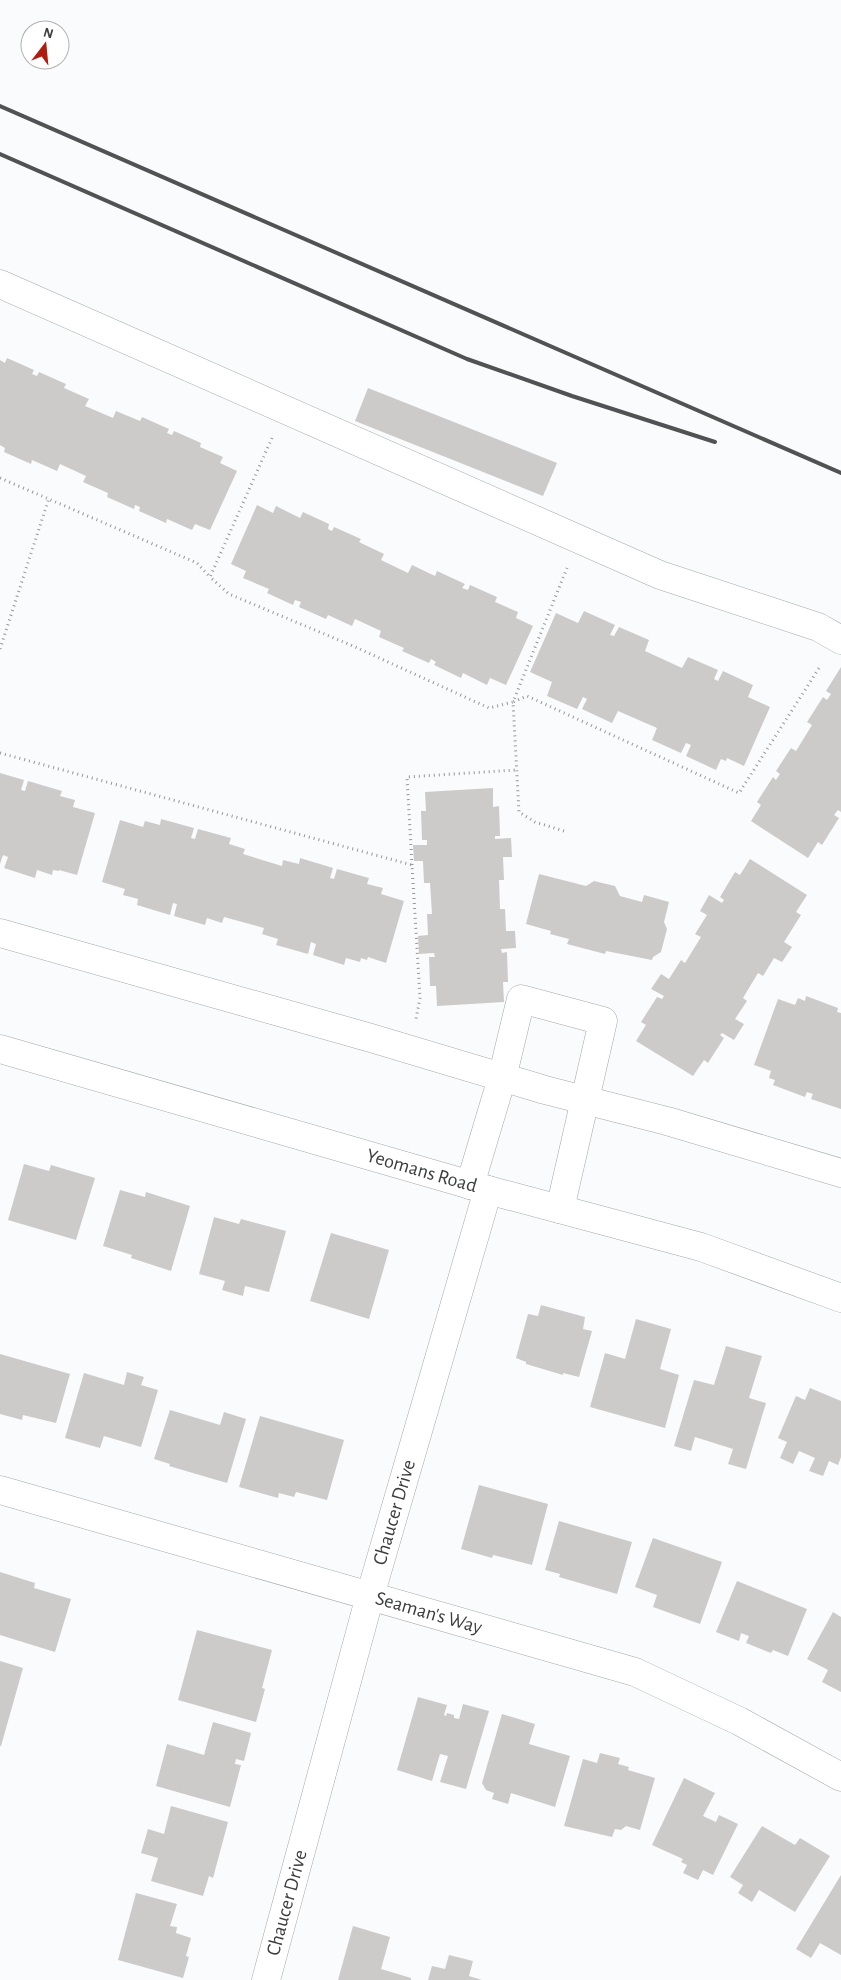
<svg xmlns="http://www.w3.org/2000/svg" width="841" height="1980" viewBox="0 0 841 1980" font-family="'Alegreya Sans',sans-serif">
<rect width="100%" height="100%" fill="#fafbfc"/>
<g fill="#cccbca">
<polygon points="7,358 34,370 32,374 37,376 39,372 66,384 64,388 89,399 85,406 113,418 116,411 140,421 142,417 169,429 167,433 172,435 174,431 201,443 200,447 223,457 220,463 237,471 210,530 195,524 192,530 167,519 166,523 139,511 140,507 135,505 134,509 107,497 108,493 83,482 86,476 60,464 57,471 32,460 31,464 4,452 5,448 0,445 0,360 5,363"/>
<polygon points="368,388 557,463 543,496 355,421"/>
<polygon points="257,505 273,513 276,506 300,518 303,512 329,524 328,529 332,531 334,527 361,539 359,542 384,554 381,560 408,573 412,565 435,576 437,571 465,584 462,588 468,590 470,585 497,597 495,602 518,612 516,618 533,626 506,685 490,678 487,685 463,673 461,678 434,665 436,662 431,659 429,663 402,651 404,648 379,637 381,631 355,619 352,626 328,615 326,619 299,607 301,602 295,600 293,605 267,593 269,589 243,578 246,571 231,564"/>
<polygon points="584,611 615,625 610,635 614,636 619,627 649,640 645,651 682,668 688,657 718,670 714,679 718,681 723,671 753,685 748,697 770,707 744,766 727,758 726,761 721,759 716,770 686,756 691,745 686,743 681,753 652,740 657,728 618,711 612,723 582,709 587,699 583,697 577,709 547,696 552,682 530,672 556,613 578,623"/>
<polygon points="841,667 841,812 838,810 834,815 839,818 822,845 818,842 808,858 751,821 761,805 757,802 773,777 776,780 780,774 776,771 791,748 796,751 812,725 807,722 823,697 827,700 831,694 826,691"/>
<polygon points="0,773 24,780 21,790 25,791 28,781 62,791 60,796 75,800 73,807 95,813 77,875 59,870 59,871 53,870 52,875 37,870 35,878 4,868 8,857 3,855 0,864"/>
<polygon points="493,788 493,807 499,806 500,836 495,836 495,839 511,838 512,857 503,857 504,880 499,880 500,909 505,909 506,931 515,931 516,948 501,949 502,953 507,952 508,982 503,982 504,1002 437,1006 436,986 430,986 429,957 435,957 434,953 419,954 418,936 428,935 427,914 432,914 430,883 424,883 423,861 414,861 413,845 427,845 427,840 422,840 421,811 426,811 425,792"/>
<polygon points="161,819 194,828 191,838 195,839 198,829 231,838 229,844 245,849 243,854 282,866 283,860 299,864 300,858 333,868 330,878 334,879 337,869 369,878 367,884 383,888 381,894 404,901 386,963 368,957 367,960 361,958 360,962 346,958 344,965 313,955 316,944 311,942 308,954 276,945 278,939 262,934 264,928 224,917 222,923 207,918 205,925 174,916 177,904 173,903 170,915 137,905 138,899 123,895 125,889 102,882 120,820 143,827 145,821 160,825"/>
<polygon points="750,859 807,895 796,912 801,915 784,942 792,947 782,962 774,958 763,976 758,973 743,998 747,1001 735,1019 744,1024 734,1040 722,1033 720,1035 724,1038 708,1063 704,1060 693,1076 636,1041 646,1025 641,1022 657,997 662,999 664,996 651,989 661,974 669,979 681,960 685,963 701,937 695,934 707,915 700,911 709,895 722,903 724,900 720,897 735,872 740,875"/>
<polygon points="539,874 586,886 594,881 615,886 620,896 642,902 644,895 669,902 664,922 667,929 661,952 653,957 652,960 606,951 605,954 567,944 569,939 550,934 551,931 526,924"/>
<polygon points="806,996 838,1008 837,1012 841,1013 841,1109 811,1099 813,1094 807,1092 805,1097 773,1085 775,1080 769,1078 771,1071 754,1065 778,999 795,1005 798,998 805,1001"/>
<polygon points="24,1164 49,1171 51,1165 95,1178 76,1240 8,1220"/>
<polygon points="120,1190 145,1197 146,1192 190,1206 171,1271 131,1258 132,1255 103,1246"/>
<polygon points="214,1217 239,1224 241,1219 286,1231 269,1292 245,1286 243,1296 222,1290 225,1281 199,1274"/>
<polygon points="331,1233 389,1250 369,1319 310,1301"/>
<polygon points="541,1305 585,1317 583,1329 592,1331 579,1377 563,1373 563,1375 526,1364 526,1362 516,1358 528,1314 538,1316"/>
<polygon points="636,1319 671,1329 660,1369 679,1375 665,1428 590,1407 605,1353 625,1359"/>
<polygon points="726,1346 762,1356 749,1398 766,1403 746,1469 728,1464 733,1449 695,1437 691,1451 674,1446 694,1380 714,1385"/>
<polygon points="0,1354 70,1374 56,1423 23,1415 22,1420 0,1414"/>
<polygon points="127,1372 144,1377 141,1385 158,1390 141,1447 104,1436 100,1448 65,1438 84,1373 124,1385"/>
<polygon points="810,1388 841,1401 841,1457 838,1465 829,1461 823,1476 809,1471 815,1458 806,1454 799,1451 793,1464 780,1458 787,1442 778,1438 796,1396 805,1400"/>
<polygon points="170,1410 220,1425 224,1412 246,1419 227,1483 169,1466 170,1464 154,1459"/>
<polygon points="260,1416 344,1440 327,1500 296,1492 294,1497 279,1493 278,1498 239,1487"/>
<polygon points="479,1485 548,1504 532,1565 493,1555 492,1558 461,1549"/>
<polygon points="559,1521 632,1542 617,1594 559,1577 560,1574 545,1570"/>
<polygon points="653,1538 722,1562 700,1624 653,1607 657,1595 635,1587"/>
<polygon points="0,1572 35,1583 34,1588 71,1599 55,1652 0,1635"/>
<polygon points="737,1581 807,1609 788,1656 773,1650 771,1653 746,1643 749,1636 741,1633 739,1641 716,1632"/>
<polygon points="833,1612 841,1617 841,1692 822,1682 828,1670 807,1659"/>
<polygon points="197,1630 272,1650 262,1688 265,1689 256,1722 178,1700"/>
<polygon points="0,1661 23,1668 1,1746 0,1746"/>
<polygon points="418,1697 447,1705 444,1715 446,1716 447,1713 454,1715 454,1718 459,1719 463,1704 489,1711 466,1789 440,1782 448,1756 440,1754 432,1781 397,1770"/>
<polygon points="502,1714 535,1724 529,1744 570,1756 555,1807 511,1793 508,1804 492,1799 494,1793 486,1790 482,1783"/>
<polygon points="213,1722 251,1733 244,1761 236,1759 235,1764 241,1765 230,1807 156,1786 167,1744 204,1755"/>
<polygon points="600,1753 620,1758 618,1764 629,1767 628,1770 655,1778 640,1830 626,1826 621,1830 615,1829 612,1837 564,1826 583,1759 597,1763"/>
<polygon points="684,1778 715,1793 703,1816 716,1822 719,1815 738,1824 713,1875 703,1870 698,1880 683,1873 687,1865 681,1862 683,1859 652,1845"/>
<polygon points="171,1806 228,1822 213,1878 209,1876 203,1896 151,1881 158,1858 141,1853 148,1829 164,1834"/>
<polygon points="762,1826 795,1845 800,1838 830,1856 795,1912 759,1890 752,1902 738,1893 743,1885 730,1877"/>
<polygon points="841,1875 841,1955 820,1943 811,1958 796,1949"/>
<polygon points="136,1893 177,1904 170,1926 177,1927 176,1933 191,1938 186,1956 189,1957 183,1978 118,1960"/>
<polygon points="353,1926 390,1937 381,1969 411,1978 411,1980 338,1980"/>
<polygon points="449,1955 473,1961 469,1976 482,1980 428,1980 432,1966 445,1969"/>
</g>
<g fill="none" stroke-linecap="round" stroke-linejoin="round">
<g stroke="#a7a8a9" stroke-width="29">
<g id="minor">
<polyline points="0,284 660,575 818,627 841,640"/>
<polyline points="0,933 371,1038 545,1090 667,1121 841,1173"/>
<path id="s1" d="M0,1049L488,1190L701,1247L841,1298"/>
<polyline points="470,1185 502,1078 521,999 603,1021 560,1209"/>
<path id="s2" d="M0,1490L635,1672L739,1721L841,1777"/>
<path id="s3" d="M266,1980L370,1596L488,1190"/>
</g>
</g>
<g stroke="#969798" stroke-width="3" stroke-dasharray="1 4" stroke-linecap="butt">
<polyline points="272,438 210,577 229,594 353,646 489,708 513,702 567,568"/>
<polyline points="0,478 197,563 210,577"/>
<polyline points="0,649 49,498"/>
<polyline points="0,753 412,865 420,998 416,1019"/>
<polyline points="564,831 535,822 519,812 513,702 527,696 739,793 821,665"/>
<polyline points="412,865 407,777 516,770"/>
</g>
<use href="#minor" stroke="#fff" stroke-width="28"/>
<g stroke="#515252" stroke-width="4">
<polyline points="0,106 841,473"/>
<polyline points="0,154 467,359 572,396 715,442"/>
</g>
</g>
<g text-anchor="middle" dominant-baseline="central" stroke-width="4" stroke-linejoin="round" paint-order="stroke">
<g font-size="20" fill="#3c3d3d" stroke="#fff">
<text stroke="none"><textPath href="#s1" startOffset="439">Yeomans Road</textPath></text>
<text stroke="none"><textPath href="#s3" startOffset="485">Chaucer Drive</textPath></text>
<text stroke="none"><textPath href="#s2" startOffset="446">Seaman's Way</textPath></text>
<text stroke="none"><textPath href="#s3" startOffset="80">Chaucer Drive</textPath></text>
</g>
</g>
<g transform="translate(45 45) rotate(16)"><circle r="24" fill="#ffffff" stroke="#b1b1b1"/>
<path d="M0-4L9 19L0 12L-9 19Z" fill="#ae1e0e"/>
<text y="-8" font-size="14" font-weight="bold" text-anchor="middle" fill="#3c3d3d">N</text>
</g>
</svg>
